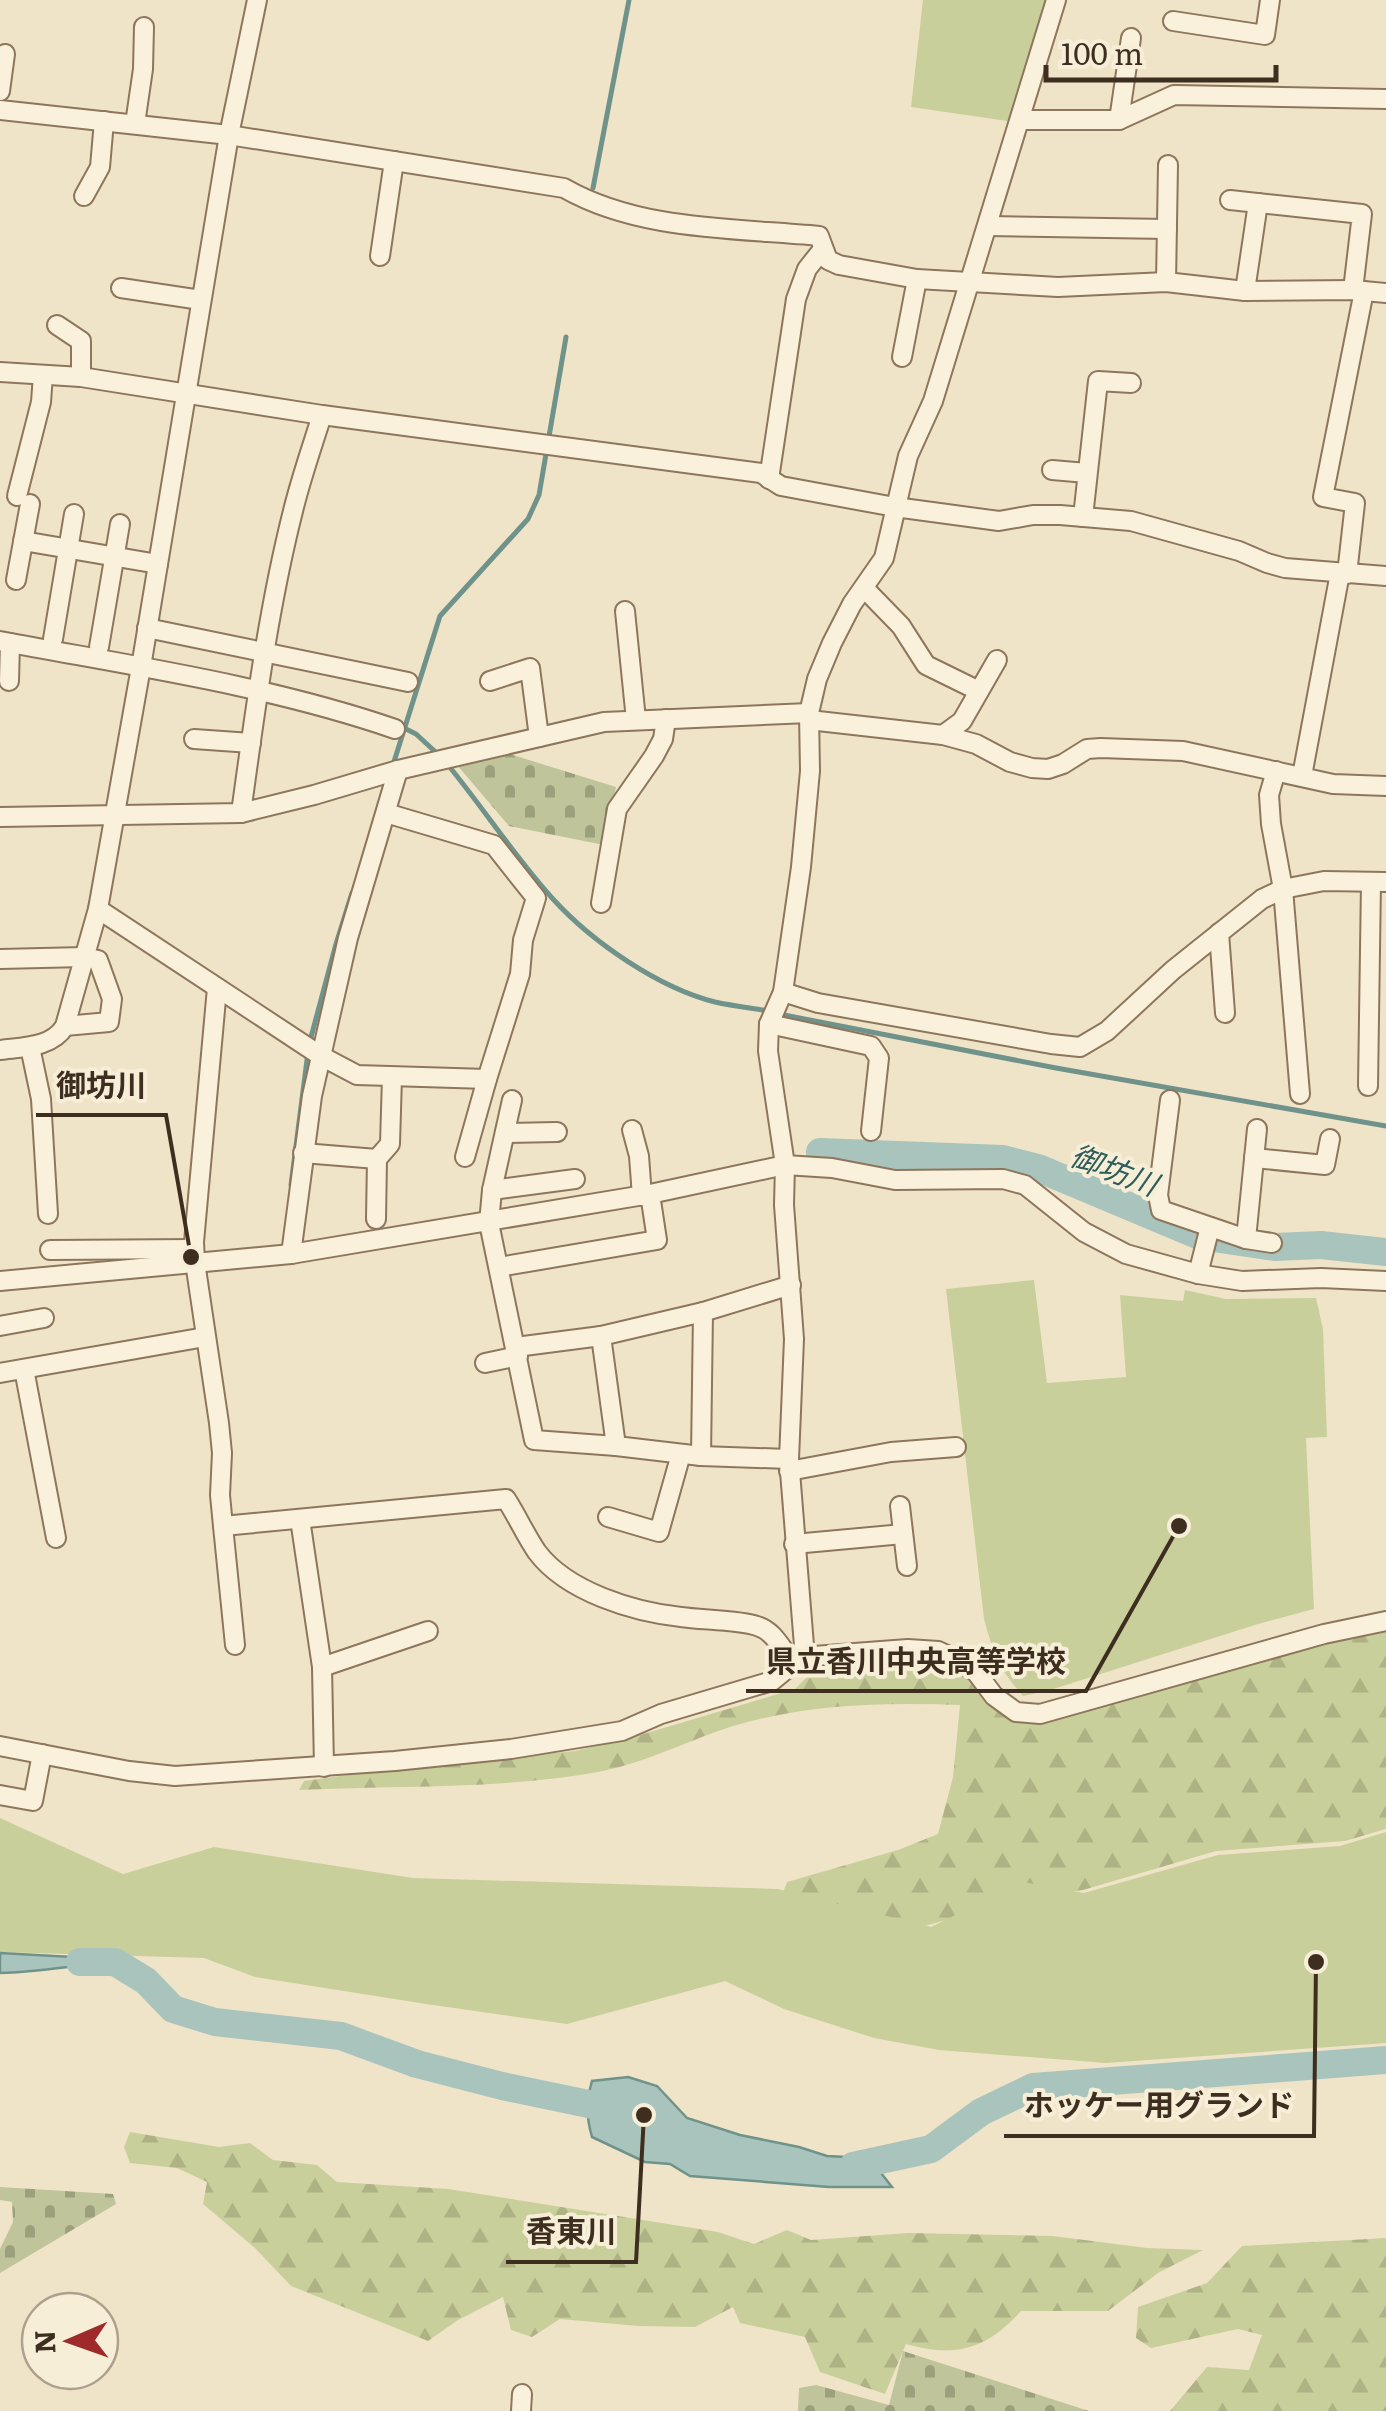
<svg xmlns="http://www.w3.org/2000/svg" width="1386" height="2411" viewBox="0 0 1386 2411" font-family="Literata,'Noto Sans JP',serif">
<defs>
<pattern id="forest-firs" width="22" height="20" patternUnits="userSpaceOnUse" patternTransform="scale(2.5)"><rect width="22" height="20" fill="#c9cf9b"/><path d="M5 1l3.5 6h-7zM16 11l3.5 6h-7z" fill="#aeb285"/></pattern>
<pattern id="cemetery-stones" width="16" height="16" patternUnits="userSpaceOnUse" patternTransform="scale(2.5)"><rect width="16" height="16" fill="#bfc49a"/><path d="M2 7V4a2 2 0 0 1 4 0v3zM10 15v-3a2 2 0 0 1 4 0v3z" fill="#9ca07d"/></pattern>
</defs>
<rect width="100%" height="100%" fill="#f0e4c8"/>
<g fill="url(#forest-firs)">
<path d="M1386,1628V1829L1345,1841L1216,1851L1083,1890L1017,1900L914,1929L777,1908L787,1882L898,1850L938,1834L953,1777L960,1705C883,1702 807,1704 733,1726C689,1740 650,1761 603,1771C503,1790 401,1785 299,1790L304,1781L405,1767L575,1751L640,1735L795,1689L816,1668L873,1660L929,1656L975,1659L992,1685L1028,1720L1326,1638Z"/>
<path d="M130,2132L219,2147L250,2143L273,2160L317,2165L337,2182L448,2189L718,2232L754,2244L787,2230L811,2240L908,2233L1053,2236L1147,2248L1203,2250L1158,2273L1108,2311H1021C986,2350 955,2358 906,2344L885,2394L820,2372L805,2337L740,2323L733,2307L695,2327L638,2326L560,2319L532,2337L511,2330L503,2297L458,2320L428,2341L291,2286L255,2248L203,2204L207,2182L177,2168L130,2163L124,2147Z"/>
<polygon points="1386,2238 1386,2411 1170,2411 1207,2367 1249,2370 1262,2335 1238,2329 1151,2348 1136,2338 1138,2307 1207,2283 1242,2246"/>
</g>
<g fill="url(#cemetery-stones)">
<polygon points="503,752 616,787 604,845 509,826 457,765"/>
<polygon points="0,2187 113,2194 116,2204 0,2273 0,2249 13,2222 12,2202 0,2200"/>
<polygon points="903,2351 1089,2411 798,2411 799,2388 816,2385 889,2405"/>
</g>
<g fill="#c9cf9b">
<polygon points="923,0 1052,0 1014,122 911,107"/>
<path d="M1034,1280L1047,1383L1126,1377L1120,1295L1183,1301L1185,1290L1226,1299L1316,1298L1323,1329L1327,1437L1306,1438L1314,1609L1258,1624L1047,1691L1023,1696C998,1667 994,1655 984,1619L946,1289Z"/>
<polygon points="0,1818 123,1874 214,1847 413,1878 778,1889 931,1927 1023,1882 1084,1893 1218,1855 1340,1846 1386,1832 1386,2043 1106,2063 939,2050 874,2038 784,2009 725,1981 567,2024 426,2004 255,1977 204,1958 0,1952"/>
</g>
<g fill="#a9c4bc" stroke="#6f938a" stroke-width="2.5">
<path d="M0,1953L91,1958L115,1962C76,1965 38,1972 0,1973Z"/>
<path d="M628,2077L657,2086L687,2118L740,2135L799,2147L827,2156L886,2159L881,2173L892,2187H829L690,2176L670,2164L645,2162L592,2137C586,2116 586,2102 592,2081Z"/>
</g>
<g fill="none" stroke-linecap="round" stroke-linejoin="round">
<g stroke="#6f938a" stroke-width="5">
<polyline points="593,188 629,0"/>
<polyline points="398,725 416,734 441,757"/>
<path d="M448,765C484,809 515,857 553,899C592,942 659,988 715,1002C733,1006 751,1008 769,1011"/>
<polyline points="392,768 440,616 528,519 539,495 566,337"/>
<polyline points="779,1014 1056,1068 1386,1126"/>
<polyline points="310,1041 336,944 352,893"/>
<polyline points="291,1185 308,1052"/>
</g>
<g stroke="#a9c4bc" stroke-width="28">
<polyline points="820,1152 1003,1159 1038,1168 1200,1236 1275,1247 1321,1245 1386,1252"/>
<polyline points="80,1962 115,1962 146,1981 173,2009 215,2022 341,2036 417,2064 502,2086 622,2111"/>
<polyline points="853,2166 931,2149 981,2112 1033,2087 1386,2060"/>
</g>
<g stroke="#8d765c" stroke-width="22">
<g id="minor">
<polyline points="1173,21 1265,35 1270,0"/>
<polyline points="0,91 5,54"/>
<path d="M0,110L229,135L564,188C639,231 735,228 819,236L828,260L839,265L917,279L1058,287L1166,282L1245,291L1353,290L1386,293"/>
<polyline points="1020,120 1119,120 1174,95 1386,99"/>
<polyline points="1119,120 1131,38"/>
<polyline points="135,124 143,69 144,27"/>
<polyline points="84,196 100,167 104,121"/>
<polyline points="1230,200 1362,214 1353,290"/>
<polyline points="988,226 1167,229"/>
<polyline points="380,256 394,161"/>
<polyline points="1166,282 1168,165"/>
<polyline points="121,288 201,300"/>
<polyline points="1245,291 1258,203"/>
<polyline points="57,325 81,341 81,377"/>
<polyline points="902,357 917,279"/>
<polyline points="0,372 81,377 322,415 761,473 781,486 895,507 999,521 1033,515 1060,515 1131,521 1239,551 1267,563 1285,568 1386,576"/>
<polyline points="1052,470 1087,473"/>
<polyline points="769,479 796,299 807,269 823,249"/>
<polyline points="17,496 41,402 43,375"/>
<polyline points="1083,517 1098,381 1131,383"/>
<polyline points="23,541 158,564"/>
<polyline points="1347,574 1355,503 1323,497 1364,291"/>
<polyline points="16,580 30,504"/>
<polyline points="865,589 901,626 926,665 979,691"/>
<polyline points="625,611 636,720"/>
<polyline points="147,628 408,682"/>
<polyline points="53,639 74,514"/>
<path d="M0,641C132,666 267,685 395,729"/>
<polyline points="99,647 120,524"/>
<polyline points="9,681 10,643"/>
<polyline points="490,681 530,668 539,737"/>
<polyline points="809,720 943,735 976,744 1010,762 1032,768 1048,769 1063,764 1087,749 1101,748 1183,751 1333,784 1386,786"/>
<polyline points="943,735 962,721 997,660"/>
<polyline points="194,739 251,743"/>
<polyline points="1276,771 1269,795 1271,824 1283,889 1300,1094"/>
<polyline points="1302,776 1340,573"/>
<path d="M241,813C255,712 268,610 293,511C301,478 312,447 322,415"/>
<polyline points="386,813 494,845 536,898 523,940 520,974 487,1079 465,1157"/>
<polyline points="0,817 241,813 314,795 398,770 604,722 809,713"/>
<polyline points="601,903 617,809 654,756 663,739 666,719"/>
<polyline points="98,909 321,1056 357,1075 487,1079"/>
<polyline points="1219,933 1225,1013"/>
<polyline points="0,959 84,957 98,960 112,999 109,1022 65,1026"/>
<path d="M217,988L194,1242L195,1262L219,1423L222,1453L220,1495L223,1526L506,1499C517,1516 526,1536 537,1552C567,1592 634,1612 681,1617C701,1620 740,1620 757,1626C775,1631 782,1651 794,1663"/>
<polyline points="783,992 818,1003 1051,1044 1080,1047 1107,1031 1173,970 1262,899 1283,889 1324,881 1386,882"/>
<polyline points="769,1024 871,1046 879,1058 871,1131"/>
<polyline points="30,1047 41,1099 48,1214"/>
<path d="M0,1050C22,1047 52,1048 65,1026L98,909L141,667L229,135L257,0"/>
<polyline points="1368,1086 1371,882"/>
<polyline points="512,1100 492,1190 489,1223 534,1440 616,1446 701,1456 789,1459"/>
<polyline points="1170,1100 1158,1195 1161,1210 1246,1239 1272,1243"/>
<polyline points="632,1130 639,1156 642,1196"/>
<polyline points="505,1133 557,1132"/>
<polyline points="303,1153 377,1159"/>
<polyline points="1254,1158 1325,1165 1330,1139"/>
<polyline points="492,1190 575,1179"/>
<polyline points="376,1219 377,1159 390,1144 392,1077"/>
<polyline points="1246,1239 1257,1129"/>
<polyline points="50,1250 194,1249"/>
<polyline points="291,1254 312,1096 348,938 398,770"/>
<polyline points="499,1267 657,1240 650,1194"/>
<polyline points="1198,1274 1210,1227"/>
<polyline points="0,1281 291,1254 650,1194 785,1165 832,1168 895,1180 1003,1179 1025,1185 1084,1232 1126,1254 1198,1274 1242,1281 1321,1278 1386,1281"/>
<polyline points="0,1326 44,1318"/>
<polyline points="601,1336 616,1446"/>
<polyline points="516,1347 601,1336 703,1312 791,1285"/>
<polyline points="485,1363 518,1356"/>
<polyline points="24,1369 56,1538"/>
<polyline points="0,1373 205,1337"/>
<polyline points="701,1456 703,1312"/>
<polyline points="789,1471 891,1452 956,1447"/>
<polyline points="900,1506 907,1566"/>
<polyline points="608,1517 659,1532 681,1454"/>
<polyline points="300,1519 322,1667 324,1767"/>
<polyline points="223,1526 235,1645"/>
<polyline points="794,1544 903,1534"/>
<polyline points="805,1658 789,1459 794,1339 784,1205 785,1165 768,1051 769,1024 783,992 801,867 810,771 809,713 817,679 832,643 852,604 884,558 908,456 933,401 1056,0"/>
<polyline points="322,1667 428,1631"/>
<polyline points="0,1746 129,1771 175,1776 395,1761 511,1749 622,1731 661,1714 772,1681 794,1663 814,1656 908,1649 938,1651 957,1660 976,1672 994,1696 1016,1712 1040,1714 1324,1634 1386,1621"/>
<polyline points="0,1795 33,1801 42,1754"/>
<polyline points="521,2411 522,2394"/>
</g>
</g>
<use href="#minor" stroke="#faf1dc" stroke-width="18"/>
</g>
<g text-anchor="middle" dominant-baseline="central" stroke-width="8" stroke-linejoin="round" paint-order="stroke">
<g font-size="30" font-style="italic" fill="#2f5d5a" stroke="#f7eed8">
<text transform="translate(1115 1168) rotate(21)">御坊川</text>
</g>
</g>
<path fill="none" stroke="#3d2e20" stroke-width="4" d="M191 1257L166 1115H36M1179 1526L1086 1691H746M1316 1962L1314 2136H1004M644 2115L636 2262H506"/>
<g fill="#3d2e20" stroke="#f7eed8" stroke-width="4">
<circle cx="191" cy="1257" r="10"/>
<circle cx="1179" cy="1526" r="10"/>
<circle cx="1316" cy="1962" r="10"/>
<circle cx="644" cy="2115" r="10"/>
</g>
<g font-size="30" text-anchor="middle" font-weight="bold" fill="#3d2e20" stroke="#f7eed8" stroke-width="8" stroke-linejoin="round" paint-order="stroke">
<text x="101" y="1096">御坊川</text>
<text x="916" y="1672">県立香川中央高等学校</text>
<text x="1159" y="2116">ホッケー用グランド</text>
<text x="571" y="2242">香東川</text>
</g>
<g transform="translate(70 2341) rotate(268)"><circle r="48" fill="#f7eed8" stroke="#ada18e" stroke-width="2.5"/>
<path d="M0-8L18 38L0 25L-18 38Z" fill="#9e2a2b"/>
<text y="-15" font-size="28" font-weight="bold" text-anchor="middle" fill="#3d2e20">N</text>
</g>
<path d="M1046 65v15h230v-15" fill="none" stroke="#3d2e20" stroke-width="5"/>
<text x="1061" y="65" font-size="30" fill="#3d2e20" stroke="#f7eed8" stroke-width="8" paint-order="stroke">100 m</text>
</svg>
